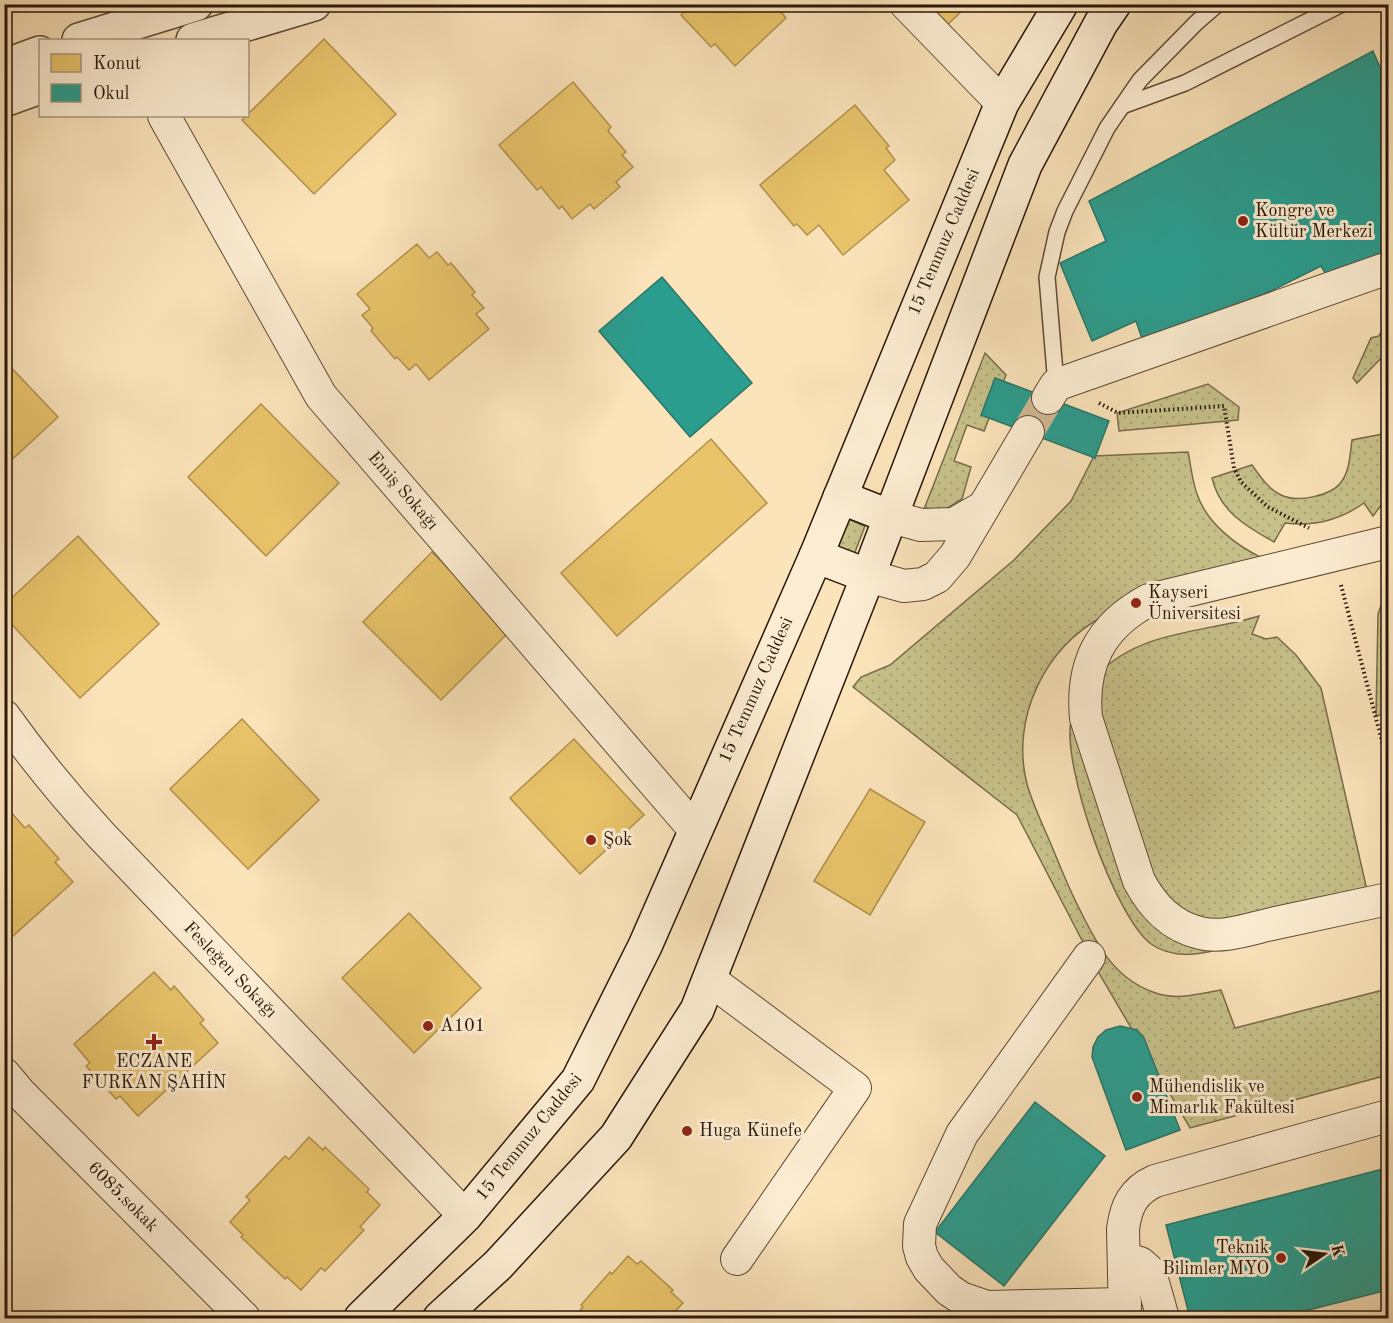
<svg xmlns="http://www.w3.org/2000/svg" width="1393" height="1323" viewBox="0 0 1393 1323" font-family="'Old Standard TT',serif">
<defs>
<pattern id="grass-dots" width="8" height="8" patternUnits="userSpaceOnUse" patternTransform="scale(1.5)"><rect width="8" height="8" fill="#c7c18a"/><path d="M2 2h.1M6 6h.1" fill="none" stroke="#aba576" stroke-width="1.8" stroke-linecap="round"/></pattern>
</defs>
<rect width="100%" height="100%" fill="#fbe3ba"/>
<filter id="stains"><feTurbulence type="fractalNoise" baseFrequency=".00333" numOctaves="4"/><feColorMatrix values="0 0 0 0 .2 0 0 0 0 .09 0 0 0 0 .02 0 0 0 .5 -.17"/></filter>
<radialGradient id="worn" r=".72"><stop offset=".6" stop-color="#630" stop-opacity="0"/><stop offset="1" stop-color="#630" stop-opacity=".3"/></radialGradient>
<g fill="url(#grass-dots)" stroke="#786c4a" stroke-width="1.5">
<polygon points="1383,319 1388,323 1388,351 1357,383 1353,378 1371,338 1379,336 1383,328"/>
<polygon points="985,353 1006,375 984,431 967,425 954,461 971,467 962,499 937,515 921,517"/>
<polygon points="1208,384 1239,407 1238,420 1119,431 1117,413"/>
<path d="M1388,433V496L1373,516L1364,503C1340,520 1315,527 1285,523L1274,542C1246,526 1220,512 1212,478L1252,465C1260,476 1268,489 1281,495C1297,503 1332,496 1342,481C1350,469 1350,454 1352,440Z"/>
<path d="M1188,452C1191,466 1192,480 1197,494C1207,524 1237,546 1264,559L1104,616C1045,646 1010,719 1027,784C1032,802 1040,819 1047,835C1057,858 1065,880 1076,902C1095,940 1111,977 1153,992C1175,1001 1199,994 1221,990L1235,1028L1387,989L1388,995V1075L1190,1128L1100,975L1017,815L853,687L861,677L890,665L1014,560L1071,501L1094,456Z"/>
<polygon points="841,516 865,526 852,560 827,551"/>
<polygon points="1388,595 1388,713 1376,716 1378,614 1382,603"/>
<path d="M1259,616L1252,634L1266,639L1277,637L1296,655L1321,688L1371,908L1208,952C1189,956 1168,956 1151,944C1114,916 1062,766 1071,721C1073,708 1088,683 1098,674C1141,630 1204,633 1259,616Z"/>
</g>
<g fill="#e9c46a" stroke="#b0904d" stroke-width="1.5">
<polygon points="677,4 790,4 781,12 786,18 735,66 715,44 711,47 681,15 684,12"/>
<polygon points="907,4 969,4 943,29"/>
<polygon points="324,39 396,114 314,194 242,120"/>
<polygon points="573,82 611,127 608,131 626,152 622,155 633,167 616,182 620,187 594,209 590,204 572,219 562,206 559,209 541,187 537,190 499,145"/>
<polygon points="855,105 889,146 886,148 895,160 884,170 909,200 843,255 819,225 807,235 797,224 794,226 760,185"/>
<polygon points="417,244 429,258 437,252 448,265 451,263 475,292 472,295 484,308 476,314 489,329 429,380 416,364 409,370 397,357 395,359 371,331 373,328 362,315 370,309 357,294"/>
<polygon points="4,360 58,417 4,467"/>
<polygon points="261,404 339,483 266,556 188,477"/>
<polygon points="711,439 767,503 617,636 561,573"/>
<polygon points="78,536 159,624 80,698 4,616 4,605"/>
<polygon points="432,552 510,631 441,700 363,622"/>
<polygon points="242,719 319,800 248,869 170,789"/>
<polygon points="574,739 644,815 580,874 510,798"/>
<polygon points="870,789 925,822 870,915 814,881"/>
<polygon points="9,810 25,828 29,825 59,859 55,862 73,882 4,944 4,814"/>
<polygon points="409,913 481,988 414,1053 342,978"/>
<polygon points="154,972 171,990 174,986 204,1020 200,1023 218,1043 138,1116 120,1096 116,1099 86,1066 90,1063 74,1044"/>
<polygon points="309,1137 323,1150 325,1147 369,1189 367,1192 380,1205 360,1227 364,1230 325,1271 321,1268 301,1290 287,1277 285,1279 241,1237 243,1235 230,1222 250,1200 246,1197 285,1156 289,1159"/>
<polygon points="628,1256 637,1264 641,1261 673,1290 671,1292 683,1303 672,1315 676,1318 573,1318 583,1307 581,1305 610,1272 612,1274"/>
</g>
<g fill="#2a9d8f" stroke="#2a7567" stroke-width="1.5">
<polygon points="1373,51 1388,86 1388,254 1329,279 1321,266 1147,353 1136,321 1092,341 1060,263 1106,241 1089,201"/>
<polygon points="662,277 752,383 690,437 599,331"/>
<polygon points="995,378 1109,421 1095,458 981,415"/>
<polygon points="1120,1026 1137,1030 1144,1038 1180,1130 1126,1150 1092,1057 1093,1047 1098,1037 1106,1030"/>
<polygon points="1035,1102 1105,1156 1004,1286 935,1232"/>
<polygon points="1383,1169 1388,1192 1388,1290 1277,1318 1190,1318 1166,1225"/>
</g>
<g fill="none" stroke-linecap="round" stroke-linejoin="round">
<polyline stroke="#d1ba97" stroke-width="32" stroke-dasharray="32 16" stroke-linecap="butt" points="1028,432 1048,398"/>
<g stroke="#5e4a36" stroke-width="18">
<g id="service">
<polyline points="1122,106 1185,83 1342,4"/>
<polyline points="1056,385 1047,277 1057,232 1065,211 1107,128 1140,80 1197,22 1218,4"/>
</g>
</g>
<g stroke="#5e4a36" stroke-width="34">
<g id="minor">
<polyline points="906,4 1002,103"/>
<polyline points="164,116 321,396 695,830"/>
<polyline points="1048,398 1056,385 1388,268"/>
<polyline points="891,517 921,525 954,524 982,508"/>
<path d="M1388,542L1149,600C1100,626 1081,664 1086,718L1139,881C1153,907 1171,926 1200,933C1224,939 1252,928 1276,923C1314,915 1351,907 1388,899"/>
<polyline points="868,576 904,586 923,584 937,577 955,556 1028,432"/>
<path d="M4,716C34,758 66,797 101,835L465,1216"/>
<polyline points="1089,957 962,1134 920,1224 919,1246 922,1257 929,1269 949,1290 961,1298 987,1307 1125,1304"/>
<polyline points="709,979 855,1088 737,1259"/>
<polyline points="4,1074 20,1093 244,1318"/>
<polyline points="1124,1259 1140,1263 1150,1272 1163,1318"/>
<path d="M1125,1318L1123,1229C1126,1206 1133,1191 1155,1181L1388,1116"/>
</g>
</g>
<g stroke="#5e4a36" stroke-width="36">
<g id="tertiary">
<polyline points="79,40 196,4"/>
<polyline points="193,40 314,4"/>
<polyline points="4,66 40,53"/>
<polyline points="4,100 40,87"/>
</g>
</g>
<g stroke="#2a170a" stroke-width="36">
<g id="secondary">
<polyline points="840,497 891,517"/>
<polyline points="816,556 868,576"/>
<polyline points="361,1318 465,1216 578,1080 645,946 816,556 1002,103 1061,4"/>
<polyline points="440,1318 498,1265 616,1137 697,1010 868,576 1025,165 1101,23 1114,4"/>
</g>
</g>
<g stroke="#2a170a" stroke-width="4" stroke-dasharray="1.5 3" stroke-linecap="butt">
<polyline points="1099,403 1118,413 1224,406 1234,468 1241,482 1268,507 1309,528"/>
<polyline points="1341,585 1388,764"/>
</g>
<use href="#service" stroke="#fcedd2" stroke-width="15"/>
<use href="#minor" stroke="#fcedd2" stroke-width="32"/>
<use href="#tertiary" stroke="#fcedd2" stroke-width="33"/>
<use href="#secondary" stroke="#fcedd2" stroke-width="33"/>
</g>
<g fill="#8f2418" stroke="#fcedd2" stroke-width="2">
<circle cx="1243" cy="221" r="6"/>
<circle cx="1136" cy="603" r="6"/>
<circle cx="591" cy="840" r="6"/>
<circle cx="428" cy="1026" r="6"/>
<path d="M151 1033h6v6h6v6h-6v6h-6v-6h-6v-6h6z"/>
<circle cx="1137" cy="1097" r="6"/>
<circle cx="687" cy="1131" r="6"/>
<circle cx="1281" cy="1258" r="6"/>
</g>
<g text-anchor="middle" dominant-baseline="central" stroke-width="6" stroke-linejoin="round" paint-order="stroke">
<g font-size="18" fill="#2a170a" stroke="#fcedd2" text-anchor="start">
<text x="1255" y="211">Kongre ve<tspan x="1255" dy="21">Kültür Merkezi</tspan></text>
<text x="1148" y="593">Kayseri<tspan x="1148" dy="21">Üniversitesi</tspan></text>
<text x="603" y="840">Şok</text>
<text x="440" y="1026">A101</text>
<text x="154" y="1062" text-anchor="middle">ECZANE<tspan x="154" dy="21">FURKAN ŞAHİN</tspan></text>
<text x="1149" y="1087">Mühendislik ve<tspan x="1149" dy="21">Mimarlık Fakültesi</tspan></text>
<text x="699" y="1131">Huga Künefe</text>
<text x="1269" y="1248" text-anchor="end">Teknik<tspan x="1269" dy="21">Bilimler MYO</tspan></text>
</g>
<g font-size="18" fill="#2a170a" stroke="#fcedd2">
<text transform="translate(944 242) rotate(-67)">15 Temmuz Caddesi</text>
<text transform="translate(403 491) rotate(49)">Emiş Sokağı</text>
<text transform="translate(756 690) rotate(-66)">15 Temmuz Caddesi</text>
<text transform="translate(230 970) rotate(46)">Fesleğen Sokağı</text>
<text transform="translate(529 1137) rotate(-51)">15 Temmuz Caddesi</text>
<text transform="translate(123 1197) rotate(45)">6085.sokak</text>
</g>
</g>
<rect width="1393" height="1323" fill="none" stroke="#fbe3ba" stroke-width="24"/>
<rect x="6" y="6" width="1381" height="1311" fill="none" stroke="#2a170a" stroke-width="3"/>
<rect x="12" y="12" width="1369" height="1299" fill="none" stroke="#2a170a" stroke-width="1.5"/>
<rect x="39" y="39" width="210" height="78" fill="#fcedd2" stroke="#a89782" stroke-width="1.5"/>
<rect x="51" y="54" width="30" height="18" fill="#e9c46a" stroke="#a89782" stroke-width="1.5"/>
<text x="93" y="69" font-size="18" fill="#2a170a">Konut</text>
<rect x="51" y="84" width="30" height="18" fill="#2a9d8f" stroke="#a89782" stroke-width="1.5"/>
<text x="93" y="99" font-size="18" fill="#2a170a">Okul</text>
<g transform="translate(1324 1254) rotate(76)" stroke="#fcedd2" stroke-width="4.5" paint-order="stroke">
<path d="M0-4.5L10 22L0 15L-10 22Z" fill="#2a170a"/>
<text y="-9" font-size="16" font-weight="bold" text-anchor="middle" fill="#2a170a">K</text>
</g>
<rect width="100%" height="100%" filter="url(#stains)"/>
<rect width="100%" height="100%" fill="url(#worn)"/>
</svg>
